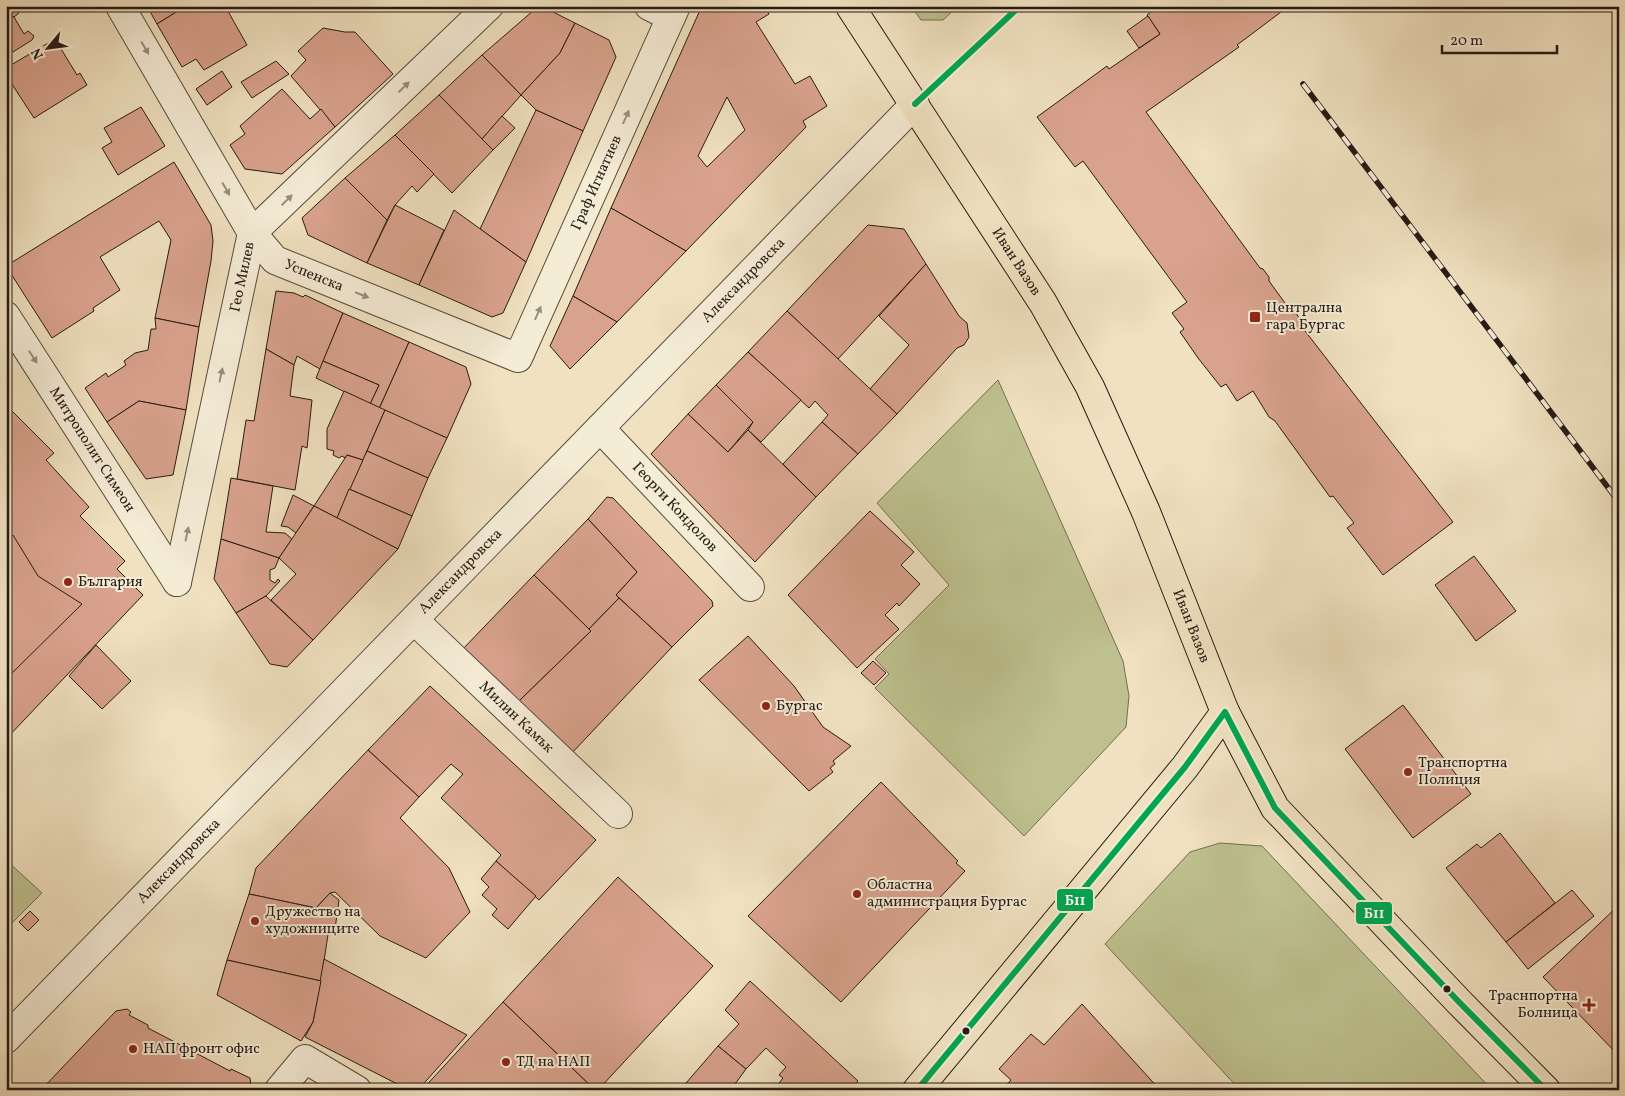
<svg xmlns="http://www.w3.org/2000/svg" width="1625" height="1096" viewBox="0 0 1625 1096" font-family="Vollkorn,serif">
<rect width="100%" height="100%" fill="#f0e1c0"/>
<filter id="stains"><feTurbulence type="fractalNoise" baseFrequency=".004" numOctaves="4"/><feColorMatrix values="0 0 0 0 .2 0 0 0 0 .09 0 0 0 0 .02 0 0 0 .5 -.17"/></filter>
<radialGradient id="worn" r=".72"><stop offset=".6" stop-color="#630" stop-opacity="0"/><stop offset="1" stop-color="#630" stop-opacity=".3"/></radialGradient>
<g fill="#bec18f" stroke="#726e52">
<polygon points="911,6 958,6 943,20 921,20"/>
<polygon points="998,380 1123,661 1129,696 1126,727 1024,836 875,688 889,674 875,659 949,585 877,503"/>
<polygon points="1220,843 1262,846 1492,1090 1240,1090 1105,944 1190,852"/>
<polygon points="6,860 42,893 6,929"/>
</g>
<g fill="#d9a28d" stroke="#261b15" fill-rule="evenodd">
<polygon points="6,6 19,6 19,13 14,17 6,16"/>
<polygon points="147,6 186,6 157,24"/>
<polygon points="186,6 241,6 229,13 247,45 204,70 196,59 182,67 157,24"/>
<path d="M705,6H765L769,14L756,22L795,84L810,76L827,106L803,121L806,127L686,251L611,208L701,8ZM727,97L745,130L707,167L698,156Z"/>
<polygon points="1159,6 1289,6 1237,45 1239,47 1146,112 1260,268 1263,269 1269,277 1269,281 1293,314 1296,313 1304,326 1302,327 1453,522 1383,575 1347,528 1354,523 1333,496 1330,497 1275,421 1269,417 1253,391 1237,401 1226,384 1221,387 1198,358 1180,332 1184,329 1172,313 1187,302 1083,161 1075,167 1037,117 1107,66 1109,69 1160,34 1147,15"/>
<polygon points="540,8 547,9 575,23 560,53 521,95 482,55 534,10"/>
<polygon points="6,16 14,17 24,34 28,31 34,36 32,40 13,52 6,41"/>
<polygon points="1148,16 1160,34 1139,48 1127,31"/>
<polygon points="575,23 609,40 616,57 583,131 536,110 521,95 560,53"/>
<polygon points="323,28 345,32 355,32 393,74 335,127 291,76 306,60 298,51"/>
<polygon points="55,39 77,75 80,73 87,85 34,118 6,75 6,68"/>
<polygon points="482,55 521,95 482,139 439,95"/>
<polygon points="276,61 289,74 252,98 241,82"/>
<polygon points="222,71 232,87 207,105 196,89"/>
<polygon points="282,89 310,119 321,109 335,127 282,174 245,169 230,145 245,134 240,126"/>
<polygon points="439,95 493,150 452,193 395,135"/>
<polygon points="141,107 165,146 118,175 102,148 112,142 104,128"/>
<polygon points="536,110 583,131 526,262 480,229"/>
<polygon points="502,116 515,128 493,150 482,139"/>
<polygon points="395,135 434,174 417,192 412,186 395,205 387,220 345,178"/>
<polygon points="174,162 211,225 213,241 211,261 199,327 155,318 171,240 159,221 100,257 120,290 93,308 94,311 52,338 6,266"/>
<polygon points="345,178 387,220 367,263 308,235 302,218"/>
<polygon points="395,205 444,230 419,285 367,263"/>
<polygon points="611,208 686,251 617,322 573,296"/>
<polygon points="454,210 526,262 503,313 492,317 419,285"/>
<polygon points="868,225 904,229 926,264 838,359 787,311"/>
<polygon points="926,264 959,316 967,323 969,337 964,345 957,348 897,414 870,389 909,345 879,316"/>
<polygon points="276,291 294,293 303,297 305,295 343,313 320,369 297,356 294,365 266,349"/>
<polygon points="573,296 617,322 570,369 550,346"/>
<polygon points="787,311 897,414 858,454 822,422 828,415 815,401 809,408 748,352"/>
<polygon points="343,313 409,342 379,409 370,404 379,385 323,361"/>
<polygon points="155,318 199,327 186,410 139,401 107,422 85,388 106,373 108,377 126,365 124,361 135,353 148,350 151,329 156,329"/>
<polygon points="409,342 466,367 471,384 447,438 379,409"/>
<polygon points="266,349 294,365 290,396 312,400 307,448 302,446 295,490 237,479 246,420 254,421"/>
<polygon points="748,352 801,400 761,442 748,430 753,422 716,385"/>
<polygon points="323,361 379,385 370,404 316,378"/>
<polygon points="716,385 753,422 728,452 688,414"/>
<polygon points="344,391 385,410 363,460 347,455 345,458 342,456 339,458 333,455 334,451 327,449 327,429"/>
<polygon points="139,401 186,410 173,475 146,479 107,422"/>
<polygon points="6,405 54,453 46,460 89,507 80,516 125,561 117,569 143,595 6,739"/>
<polygon points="385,410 447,438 428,478 367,451"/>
<polygon points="688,414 728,452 748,430 816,497 755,562 651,454"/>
<polygon points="822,422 858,454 816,497 783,464"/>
<polygon points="367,451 428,478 412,516 349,489"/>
<polygon points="347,455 363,460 337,518 314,506"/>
<polygon points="231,478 273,486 266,532 285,533 292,539 279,558 221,539"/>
<polygon points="349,489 412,516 398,549 337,518"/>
<polygon points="293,495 314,506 296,533 288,527 281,526"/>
<polygon points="607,497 613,498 712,601 713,606 672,647 616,595 637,572 588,519"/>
<polygon points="314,506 398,549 313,640 271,600 296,574 279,558"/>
<polygon points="870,511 914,552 901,565 920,584 899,606 897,603 885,615 899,629 857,668 788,595"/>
<polygon points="588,519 637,572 616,595 619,598 589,629 534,575"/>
<polygon points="13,535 38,576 82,604 6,679 6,543"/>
<polygon points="221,539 279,558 275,568 270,570 270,580 275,583 278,579 280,581 266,596 236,613 214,579"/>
<polygon points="1474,556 1516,611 1476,641 1435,585"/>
<polygon points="534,575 591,631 518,702 460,652"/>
<polygon points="266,596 313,640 287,667 270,664 236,613"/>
<polygon points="619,598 672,647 571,754 518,702 591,631 589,629"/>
<polygon points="748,636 794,686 823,727 851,746 833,761 835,764 830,768 833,772 809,791 699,680"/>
<polygon points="96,645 131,681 102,709 69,676"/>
<polygon points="873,661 886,673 874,685 861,673"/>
<polygon points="430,686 596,840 539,900 496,861 501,855 441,798 463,774 451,764 419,797 368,750"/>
<polygon points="1403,705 1471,794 1413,838 1345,749"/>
<polygon points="368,750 419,797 400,818 449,868 470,912 426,958 380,936 335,892 330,893 316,908 249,894 256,868"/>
<polygon points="881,782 958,861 956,863 965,871 841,1002 748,916"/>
<polygon points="1500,833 1555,903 1506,942 1446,868 1477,844 1481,848"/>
<polygon points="496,861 536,896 508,929 492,915 497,909 482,895 489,887 481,879"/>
<polygon points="618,877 713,966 598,1090 595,1090 503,1002"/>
<polygon points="1572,890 1594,916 1528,969 1506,942"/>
<polygon points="330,893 339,900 335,929 329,928 321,981 227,960 249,894 316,908"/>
<polygon points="1619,905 1619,1056 1543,977"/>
<polygon points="30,911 39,920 28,931 19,922"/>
<polygon points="324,959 362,979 467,1035 418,1090 409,1090 305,1037 313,1022"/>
<polygon points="227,960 321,981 313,1022 301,1041 217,995"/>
<polygon points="750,981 858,1081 850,1090 774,1090 783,1078 779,1075 786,1067 766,1048 746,1069 718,1046 739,1024 725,1010"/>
<polygon points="503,1002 595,1090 422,1090"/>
<polygon points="1082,1004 1160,1090 1002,1090 1011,1080 999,1069 1031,1034 1044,1045"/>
<polygon points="127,1009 131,1012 129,1015 148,1025 148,1028 230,1071 231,1069 250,1078 251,1086 248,1090 41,1090 116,1011"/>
<polygon points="718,1046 746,1069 735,1084 743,1090 680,1090"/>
</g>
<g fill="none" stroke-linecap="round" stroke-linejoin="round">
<g stroke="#584c40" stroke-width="30">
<g id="minor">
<path id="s1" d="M120,6L252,233L275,260L518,358L676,6"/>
<polyline points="649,6 671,17"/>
<path id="s2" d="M6,316L177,582"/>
<path id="s3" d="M600,428L750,587"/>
<path id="s4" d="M177,582L252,233L489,6"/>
<path id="s5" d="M414,620L618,814"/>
<path id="s6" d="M6,1039L915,104"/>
<polyline points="279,1090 305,1059 357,1090"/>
</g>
</g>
<g stroke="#261b15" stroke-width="30">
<g id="major">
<path id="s7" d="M850,6L1043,303L1090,387L1146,512L1225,712L1275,808L1459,1002L1546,1090"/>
<polyline points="917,1090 1185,767 1225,712"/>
</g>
</g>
<use href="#minor" stroke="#f5ecd6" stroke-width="28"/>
<use href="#major" stroke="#f0e1c0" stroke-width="28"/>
<g stroke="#261b15" stroke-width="5.5">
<polyline id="rail" points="1303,84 1619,502"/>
</g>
<use href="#rail" stroke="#f5ecd6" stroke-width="4" stroke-dasharray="11" stroke-linecap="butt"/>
<g stroke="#f5ecd6" stroke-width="10">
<g id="bus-1">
<polyline points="915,104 1020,6"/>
<polyline points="917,1090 1185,767 1225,712 1275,808 1459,1002 1546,1090"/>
</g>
</g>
<use href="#bus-1" stroke="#00a651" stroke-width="6"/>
</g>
<defs><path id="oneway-solid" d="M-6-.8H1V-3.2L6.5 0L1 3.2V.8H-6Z" transform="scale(1.25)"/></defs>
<g fill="#988e7f">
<use href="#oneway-solid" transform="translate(145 48) rotate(60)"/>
<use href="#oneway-solid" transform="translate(404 87) rotate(-44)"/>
<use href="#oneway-solid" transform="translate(626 117) rotate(-66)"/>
<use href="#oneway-solid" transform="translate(226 189) rotate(60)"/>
<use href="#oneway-solid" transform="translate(287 200) rotate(-44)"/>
<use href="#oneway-solid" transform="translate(362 295) rotate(22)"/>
<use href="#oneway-solid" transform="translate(538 313) rotate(-66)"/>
<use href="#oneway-solid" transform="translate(33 357) rotate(57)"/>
<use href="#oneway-solid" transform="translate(221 375) rotate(-78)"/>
<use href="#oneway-solid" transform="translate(187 534) rotate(-78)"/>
</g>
<g fill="#8f2418" stroke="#f5ecd6" stroke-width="2">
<rect x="1249" y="311" width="12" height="12" rx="2.5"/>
<circle cx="68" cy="582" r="5"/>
<circle cx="766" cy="706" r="5"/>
<circle cx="1408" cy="772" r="5"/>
<circle cx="857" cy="894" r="5"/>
<circle cx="255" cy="921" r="5"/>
<path d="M1586.5 997.5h5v5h5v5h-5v5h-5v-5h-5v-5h5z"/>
<circle cx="133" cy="1049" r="5"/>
<circle cx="506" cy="1062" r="5"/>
</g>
<g fill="#261b15" stroke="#f5ecd6" stroke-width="2">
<circle cx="1447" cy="989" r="4.5"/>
<circle cx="966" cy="1031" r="4.5"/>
</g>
<g text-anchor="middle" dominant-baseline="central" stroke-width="4" stroke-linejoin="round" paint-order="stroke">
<g font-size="15" fill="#261b15" stroke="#f5ecd6">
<text stroke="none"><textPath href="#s1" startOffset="752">Граф Игнатиев</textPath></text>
<text stroke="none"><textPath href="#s7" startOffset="305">Иван Вазов</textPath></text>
<text stroke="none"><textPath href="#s4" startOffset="312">Гео Милев</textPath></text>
<text stroke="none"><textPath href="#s1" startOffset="340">Успенска</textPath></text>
<text stroke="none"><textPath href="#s6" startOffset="1058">Александровска</textPath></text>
<text stroke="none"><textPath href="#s2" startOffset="159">Митрополит Симеон</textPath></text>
<text stroke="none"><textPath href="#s3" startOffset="109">Георги Кондолов</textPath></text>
<text stroke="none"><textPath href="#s6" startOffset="652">Александровска</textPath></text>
<text stroke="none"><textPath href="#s7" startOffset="710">Иван Вазов</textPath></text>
<text stroke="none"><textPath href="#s5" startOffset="141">Милин Камък</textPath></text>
<text stroke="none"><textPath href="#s6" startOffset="248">Александровска</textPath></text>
</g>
<g font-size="15" fill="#261b15" stroke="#f5ecd6" text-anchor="start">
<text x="1266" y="308">Централна<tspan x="1266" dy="17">гара Бургас</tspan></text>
<text x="78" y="582">България</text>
<text x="776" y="706">Бургас</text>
<text x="1418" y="763">Транспортна<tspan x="1418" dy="17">Полиция</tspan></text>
<text x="867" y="885">Областна<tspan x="867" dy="17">администрация Бургас</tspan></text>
<text x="265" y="912">Дружество на<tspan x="265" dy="17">художниците</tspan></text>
<text x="1578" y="996" text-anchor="end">Траснпортна<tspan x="1578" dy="17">Болница</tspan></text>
<text x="143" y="1049">НАП фронт офис</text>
<text x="516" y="1062">ТД на НАП</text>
</g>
</g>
<g stroke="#f5ecd6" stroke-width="2">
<rect x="1056" y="888" width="38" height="24" rx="5" fill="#00a651"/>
<rect x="1355" y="901" width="38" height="24" rx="5" fill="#00a651"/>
</g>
<g font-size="14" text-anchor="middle" font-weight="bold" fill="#fff">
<text x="1075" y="905">Б11</text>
<text x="1374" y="918">Б11</text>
</g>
<rect width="1625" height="1096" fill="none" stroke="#f0e1c0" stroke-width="25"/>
<rect x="8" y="8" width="1610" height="1081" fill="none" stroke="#261b15" stroke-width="2.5"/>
<rect x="12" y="12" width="1600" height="1071" fill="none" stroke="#261b15"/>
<g transform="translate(48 48) rotate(241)" stroke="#f5ecd6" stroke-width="4" paint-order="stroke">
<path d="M0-4L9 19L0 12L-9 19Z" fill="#261b15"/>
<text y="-8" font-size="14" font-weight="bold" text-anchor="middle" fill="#261b15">N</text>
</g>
<path d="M1442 45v8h115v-8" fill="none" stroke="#261b15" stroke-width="2.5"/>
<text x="1450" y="45" font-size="15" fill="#261b15" stroke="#f5ecd6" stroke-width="4" paint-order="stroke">20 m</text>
<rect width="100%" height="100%" filter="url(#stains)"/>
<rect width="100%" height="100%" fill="url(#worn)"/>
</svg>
